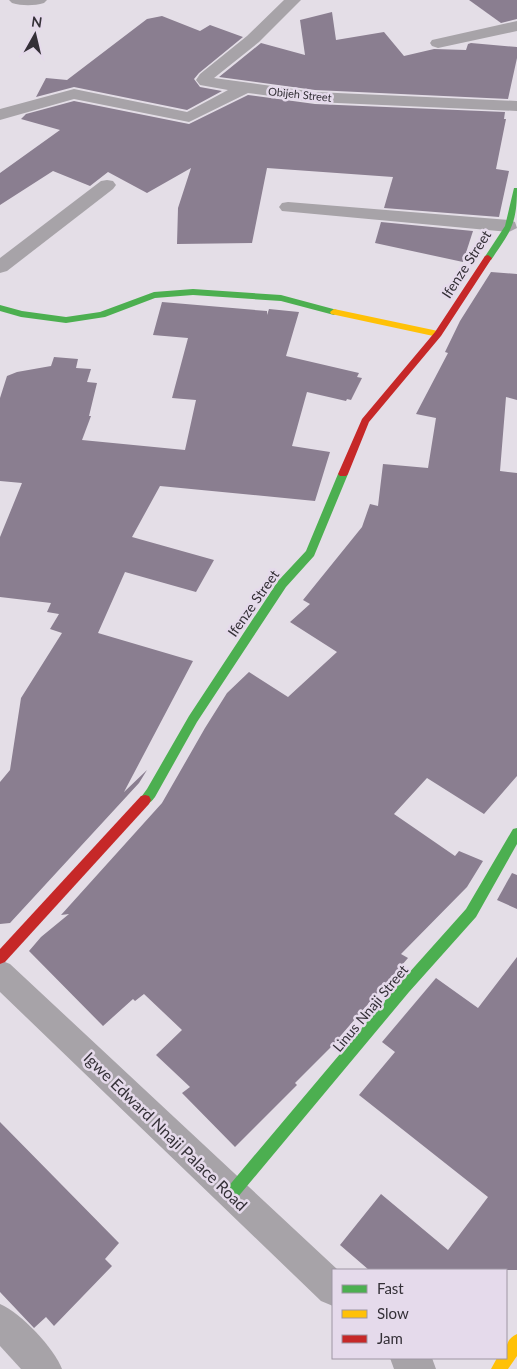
<svg xmlns="http://www.w3.org/2000/svg" width="517" height="1369" viewBox="0 0 517 1369" font-family="Lato,sans-serif">
<rect width="100%" height="100%" fill="#e4dee7"/>
<g fill="#8a7e90">
<polygon points="469,0 517,0 517,19 501,23"/>
<polygon points="332,12 336,40 384,32 404,56 434,49 466,50 468,44 471,43 517,47 517,58 508,99 315,90 219,77 261,43 305,55 300,20"/>
<polygon points="162,16 200,31 210,25 243,37 199,73 194,79 200,87 222,91 187,110 74,87 36,97 46,78 67,80 147,19"/>
<polygon points="248,95 315,104 505,112 504,119 506,119 496,169 509,171 499,217 384,208 393,177 267,168 252,243 177,244 178,208 191,168 147,193 108,172 90,186 53,171 0,205 0,173 60,130 21,119 26,114 74,101 189,124"/>
<polygon points="381,222 473,231 463,262 375,243"/>
<polygon points="491,272 517,274 517,400 506,397 500,471 517,473 517,776 484,814 427,778 394,814 455,856 459,851 483,861 467,887 401,954 408,958 330,1048 295,1083 297,1085 235,1147 182,1093 190,1087 156,1055 182,1030 144,994 135,1001 133,999 103,1026 29,951 41,937 69,914 61,915 162,803 205,728 227,693 249,672 288,697 337,652 290,622 310,604 303,600 362,527 370,504 378,506 383,464 428,468 436,418 416,414 448,353 445,352 460,321"/>
<polygon points="162,302 267,311 267,315 269,309 299,312 286,356 359,373 357,377 362,378 351,400 347,399 346,401 307,392 292,446 330,452 315,501 160,486 132,537 214,560 196,592 125,572 98,633 193,661 124,792 147,770 139,783 10,923 0,924 0,782 10,770 21,698 62,633 50,629 59,614 47,612 51,603 0,597 0,537 22,483 0,481 0,398 7,376 17,372 51,366 54,357 78,359 76,368 91,369 87,382 97,383 89,416 91,416 82,440 185,450 196,400 172,398 188,338 153,335"/>
<polygon points="512,873 517,875 517,909 497,900"/>
<polygon points="517,957 517,1270 369,1270 340,1245 381,1194 448,1250 488,1197 359,1095 395,1052 382,1042 436,978 478,1008"/>
<polygon points="0,1122 119,1243 105,1259 112,1266 54,1326 46,1317 34,1328 0,1292"/>
</g>
<g fill="none" stroke-linecap="round" stroke-linejoin="round">
<g fill="#a7a3a8" fill-rule="evenodd">
<path d="M9,0H47L44,3C34,6 22,6 12,3Z"/>
<polygon points="284,0 301,0 259,42 214,78 315,92 517,101 517,111 315,102 248,93 189,122 74,99 0,120 0,109 74,89 187,112 228,90 200,85 196,80 200,74 247,36"/>
<polygon points="517,21 517,31 438,48 432,46 430,43 432,40"/>
<polygon points="107,180 113,181 116,185 113,189 7,271 0,273 0,258 101,181"/>
<polygon points="288,202 509,220 515,222 517,228 509,232 282,211 279,207 282,203"/>
<polygon points="0,960 10,964 338,1270 333,1270 333,1306 321,1301 0,992"/>
<path d="M0,1304C21,1313 54,1348 62,1369H21L0,1346Z"/>
<polygon points="390,1358 432,1358 436,1369 394,1369"/>
</g>
<g fill="#4caf50" fill-rule="evenodd">
<path d="M514,188H517C517,224 511,231 491,260H485L484,258L505,226Z"/>
<polygon points="193,289 281,295 337,310 338,312 334,315 281,301 193,295 155,298 105,317 66,323 21,317 0,311 0,305 22,311 66,317 100,312 154,292"/>
<path d="M343,471L348,474L314,556L286,587L197,722L155,797C151,802 148,806 141,804L139,800L147,789L189,716L278,581L306,551L338,474Z"/>
<polygon points="517,828 517,844 476,917 409,992 237,1198 232,1200 227,1198 225,1193 227,1188 399,984 466,909 513,829"/>
</g>
<g fill="#ffc107" fill-rule="evenodd">
<polygon points="334,309 438,331 442,334 438,337 331,314 330,312"/>
<path d="M517,1334V1356L508,1369H491L497,1358H506C506,1347 506,1339 517,1334Z"/>
</g>
<g fill="#c62828" fill-rule="evenodd">
<polygon points="488,255 492,258 441,336 369,422 348,474 346,476 340,476 338,474 362,419 435,332 485,256"/>
<polygon points="145,795 149,796 151,800 149,804 5,962 0,964 0,949 141,796"/>
</g>
</g>
<g text-anchor="middle" dominant-baseline="central" stroke-width="5" stroke-linejoin="round" paint-order="stroke">
<g font-size="11" fill="#343037" stroke="#e5daeb">
<text transform="translate(300 94) rotate(6)">Obijeh Street</text>
</g>
<g font-size="14" fill="#343037" stroke="#e5daeb">
<text transform="translate(466 264) rotate(-57)">Ifenze Street</text>
<text transform="translate(253 603) rotate(-55)">Ifenze Street</text>
<text transform="translate(370 1008) rotate(-50)">Linus Nnaji Street</text>
</g>
<g font-size="16" fill="#343037" stroke="#e5daeb">
<text transform="translate(166 1131) rotate(44)">Igwe Edward Nnaji Palace Road</text>
</g>
</g>
<rect x="332" y="1269" width="175" height="90" fill="#e5daeb" stroke="#9e96a3"/>
<rect x="342" y="1285" width="25" height="8" fill="#4caf50" stroke="#9e96a3"/>
<text x="377" y="1294" font-size="15" fill="#343037">Fast</text>
<rect x="342" y="1310" width="25" height="8" fill="#ffc107" stroke="#9e96a3"/>
<text x="377" y="1319" font-size="15" fill="#343037">Slow</text>
<rect x="342" y="1335" width="25" height="8" fill="#c62828" stroke="#9e96a3"/>
<text x="377" y="1344" font-size="15" fill="#343037">Jam</text>
<g transform="translate(35 35) rotate(8)" stroke="#e5daeb" stroke-width="4" paint-order="stroke">
<path d="M0-4L9 19L0 12L-9 19Z" fill="#343037"/>
<text y="-8" font-size="14" font-weight="bold" text-anchor="middle" fill="#343037">N</text>
</g>
</svg>
